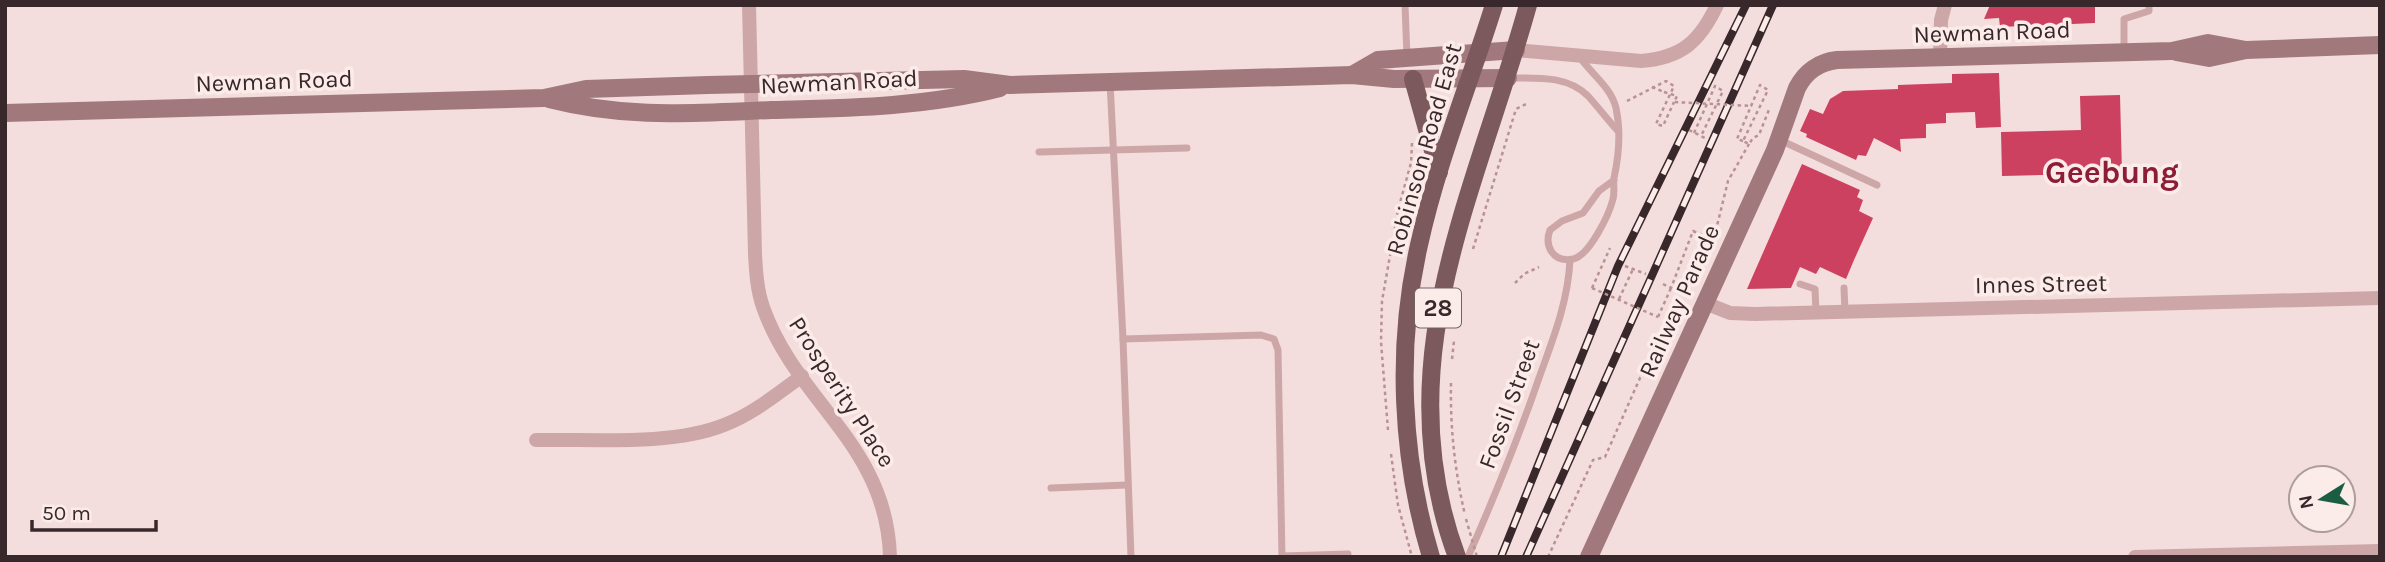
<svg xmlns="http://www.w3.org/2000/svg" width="2385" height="562" viewBox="0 0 2385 562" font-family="Karla,sans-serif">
<rect width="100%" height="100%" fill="#f4dedd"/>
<g fill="#cd4160">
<polygon points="1990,5 2095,5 2095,23 2000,27 1999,18 1984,19"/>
<polygon points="1999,73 2001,127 1976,128 1975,112 1946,113 1946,123 1926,124 1926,138 1900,139 1901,152 1874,138 1866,156 1858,155 1856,160 1806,137 1807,134 1800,131 1810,109 1823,114 1830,99 1843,91 1898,89 1898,85 1952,83 1952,74"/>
<polygon points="2120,95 2122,173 2002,176 2001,132 2081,130 2080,96"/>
<polygon points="1802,164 1860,190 1857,197 1863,200 1859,211 1873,218 1854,260 1846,279 1820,267 1816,274 1800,267 1791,288 1747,289"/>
</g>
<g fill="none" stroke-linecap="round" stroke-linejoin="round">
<g stroke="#b99293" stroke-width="2.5" stroke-dasharray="3.5 3.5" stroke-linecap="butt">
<polyline points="1652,87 1664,92"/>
<polyline points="1627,101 1666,81 1674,86 1656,124 1663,126 1674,102"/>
<polyline points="1689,130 1707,139"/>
<polyline points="1694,133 1715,86 1723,91 1701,136"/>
<polyline points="1743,141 1737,139 1760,85 1768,90 1743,141 1749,144 1753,138 1759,135 1770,107"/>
<polyline points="1714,238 1728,181 1749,144"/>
<polyline points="1473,249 1516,109 1528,103"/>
<polyline points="1625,266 1646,274"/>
<polyline points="1696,277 1707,255"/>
<polyline points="1515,283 1524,274 1539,267"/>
<polyline points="1663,284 1671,288 1693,231 1714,240 1712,243"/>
<polyline points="1592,288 1610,248"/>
<polyline points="1619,299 1633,269"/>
<polyline points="1658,317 1671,288"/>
<polyline points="1452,359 1454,341"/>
<path d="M1451,383C1450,428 1455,472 1465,515"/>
<polyline points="1388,430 1381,342 1382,301 1398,210 1411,163 1412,143"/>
<polyline points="1391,454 1398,505 1412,557"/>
<polyline points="1548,557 1593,460 1605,457 1640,378 1659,360"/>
</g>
<g stroke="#cda7a8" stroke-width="7">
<polyline points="1405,5 1407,57"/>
<polyline points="2124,52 2124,19 2149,11 2149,5"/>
<path d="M1579,56C1591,74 1611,87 1616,108C1621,131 1619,155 1614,178C1613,185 1615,192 1613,199C1609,215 1589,256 1573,259C1553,263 1544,246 1550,230L1562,221L1583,213L1599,191L1614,180"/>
<path d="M1509,78C1536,78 1567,75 1588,96C1598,107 1607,119 1617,130"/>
<polyline points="1110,82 1123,339 1131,557"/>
<polyline points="1780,140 1877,185"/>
<polyline points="1039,152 1187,148"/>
<polyline points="1800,284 1815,289 1816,312"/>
<polyline points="1844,288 1845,311"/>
<polyline points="1123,339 1261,335 1274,339 1278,350 1282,557"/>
<polyline points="1051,488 1127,485"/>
<polyline points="1282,556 1348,554"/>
<path d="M1468,557C1494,498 1518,439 1539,378C1553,339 1568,302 1570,260"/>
</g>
<g stroke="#cda7a8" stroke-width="14">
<path d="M749,5L755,254C756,272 757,290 763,307C796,402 887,444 890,557"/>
<path d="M1516,50L1641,61C1682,58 1700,41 1717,5"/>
<polyline points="1940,57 1941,20 1945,5"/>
<polyline points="1705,303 1730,313 1755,314 2380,298"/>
<path d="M536,440C593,439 672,446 724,425C753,414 777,394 802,376"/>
<polyline points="2135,557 2380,551"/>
</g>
<g stroke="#a1797d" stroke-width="18">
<polyline points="2176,52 2209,58 2246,50 2380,45"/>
<polyline points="1352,75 1378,60 1516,50"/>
<path d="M549,99C627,119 693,113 772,110C849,108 925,107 1000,88"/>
<polyline points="5,113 544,98 586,89 708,85 964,79 1010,85 1352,75 1394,79 1508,78"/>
<path d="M1589,557L1775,150L1797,88C1805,72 1819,62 1837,60L2172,51L2208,43L2246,50"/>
</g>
<g stroke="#7c595d" stroke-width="18">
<polyline points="1413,79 1439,172"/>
<path d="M1431,557C1401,457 1396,346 1419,245C1437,163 1469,85 1494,5"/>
<path d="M1457,557C1384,362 1477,190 1528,5"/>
</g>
<g stroke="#39282b" stroke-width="8">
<g id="rail">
<polyline points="1501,557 1618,266 1746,5"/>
<polyline points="1526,557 1773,5"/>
</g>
</g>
<use href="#rail" stroke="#fbebe9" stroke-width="5" stroke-dasharray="16" stroke-linecap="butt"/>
<g stroke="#b99293" stroke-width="2.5" stroke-dasharray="3.5 3.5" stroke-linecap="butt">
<polyline points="1664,92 1677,96 1674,102 1752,106"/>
<polyline points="1592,288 1658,317"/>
<polyline points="1466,519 1477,557"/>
</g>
</g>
<g text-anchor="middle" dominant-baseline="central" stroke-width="7" stroke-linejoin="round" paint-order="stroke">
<rect fill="#fbebe9" stroke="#736264" stroke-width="2" x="1415" y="288.5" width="46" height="39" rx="5"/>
<g font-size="23" font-weight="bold" fill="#39282b">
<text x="1438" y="308">28</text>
</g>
<g font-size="24" fill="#39282b" stroke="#fbebe9">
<text transform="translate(1992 32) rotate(-2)">Newman Road</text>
<text transform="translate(274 81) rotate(-2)">Newman Road</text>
<text transform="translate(839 82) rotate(-3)">Newman Road</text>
<text transform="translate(1424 149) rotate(-74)">Robinson Road East</text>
<text transform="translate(2041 284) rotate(-1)">Innes Street</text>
<text transform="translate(1679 301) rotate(-66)">Railway Parade</text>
<text transform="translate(842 392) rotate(57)">Prosperity Place</text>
<text transform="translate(1509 404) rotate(-70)">Fossil Street</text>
</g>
<g font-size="32" font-weight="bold" fill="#8d1c36" stroke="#fbebe9">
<text x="2112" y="172">Geebung</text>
</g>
</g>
<rect width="2385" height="562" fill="none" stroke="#39282b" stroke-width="14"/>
<g transform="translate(2322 499) rotate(259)"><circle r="33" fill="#fbebe9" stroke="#ad9d9d" stroke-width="2"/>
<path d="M0-5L12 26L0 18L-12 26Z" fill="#1b5d43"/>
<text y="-10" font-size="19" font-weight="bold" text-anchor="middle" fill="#39282b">N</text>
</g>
<path d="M32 520v10h124v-10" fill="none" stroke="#39282b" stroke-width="3.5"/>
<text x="42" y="520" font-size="21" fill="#39282b" stroke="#fbebe9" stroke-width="5" paint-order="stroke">50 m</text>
</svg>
